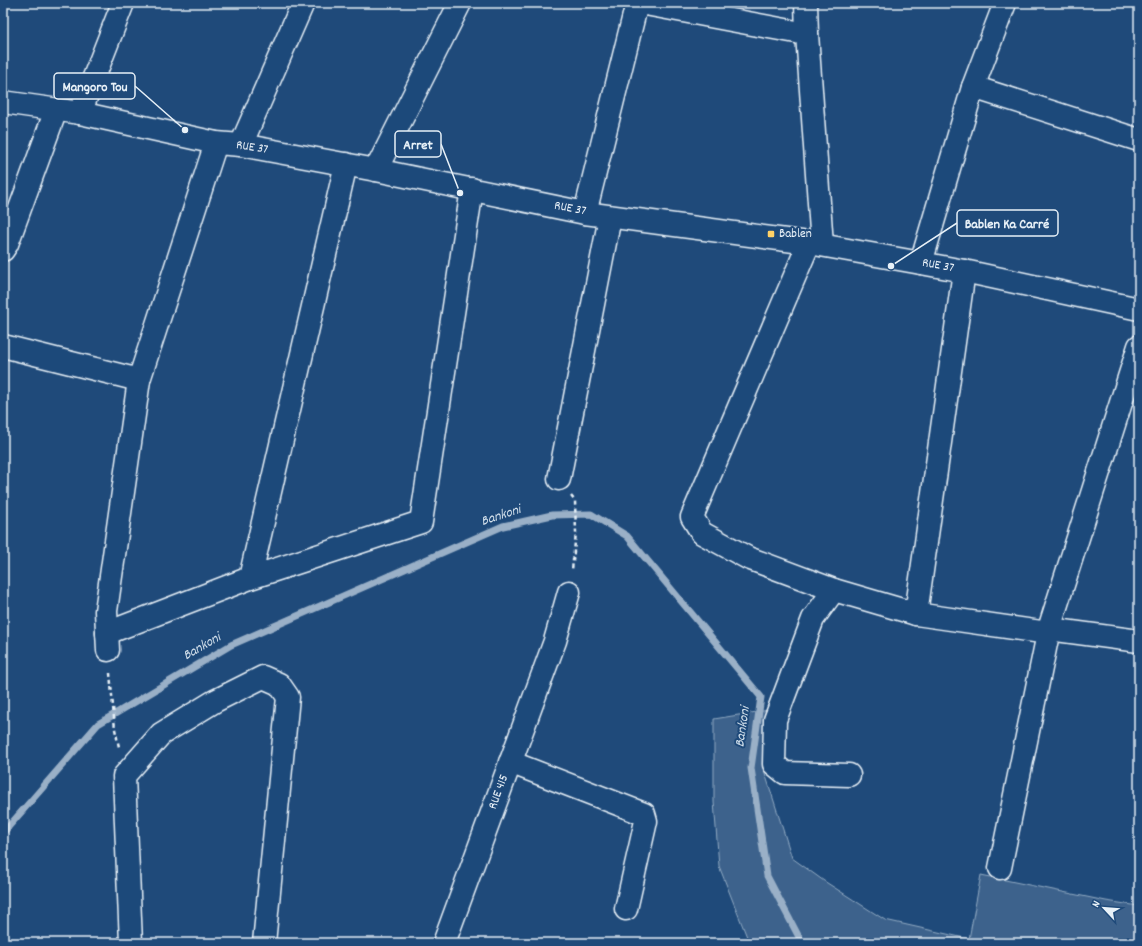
<svg xmlns="http://www.w3.org/2000/svg" width="1142" height="946" viewBox="0 0 1142 946" font-family="Dekko,sans-serif">
<rect width="100%" height="100%" fill="#1f4a7a"/>
<filter id="ink" filterUnits="userSpaceOnUse"><feTurbulence type="fractalNoise" baseFrequency=".025" numOctaves="2"/><feDisplacementMap in="SourceGraphic" scale="8" xChannelSelector="R" yChannelSelector="G"/><feConvolveMatrix kernelMatrix="1 2 1 2 8 2 1 2 1" color-interpolation-filters="sRGB"/></filter>
<g filter="url(#ink)">
<polygon fill="#3c628c" stroke="#92aac2" points="769,710 765,773 792,858 824,881 885,920 969,939 981,875 1106,901 1139,906 1139,943 748,943 747,937 719,866 714,802 714,719"/>
<g fill="none" stroke-linecap="round" stroke-linejoin="round">
<polyline stroke="#9ab0c7" stroke-width="7" points="3,833 98,724 231,645 503,526 552,515 591,514 627,536 761,697 751,768 767,876 800,939 804,943"/>
<g stroke="#e8f1f8" stroke-width="25">
<g id="minor">
<polyline points="640,3 807,34"/>
<polyline points="806,3 807,34 822,245"/>
<polyline points="973,87 1139,140"/>
<polyline points="80,113 123,3"/>
<polyline points="241,145 303,3"/>
<polyline points="376,170 460,3"/>
<polyline points="585,213 637,3"/>
<polyline points="809,243 692,517 702,533 748,558 834,590 916,614 1048,633"/>
<polyline points="3,250 7,244 56,110"/>
<polyline points="921,263 973,87 1005,3"/>
<polyline points="3,346 139,380"/>
<polyline points="559,479 610,217"/>
<polyline points="250,578 346,164"/>
<polyline points="834,590 813,619 775,720 774,764 785,773 849,775"/>
<polyline points="916,614 964,271"/>
<polyline points="1049,629 1139,641"/>
<polyline points="107,633 250,578 421,522 472,189"/>
<polyline points="108,650 106,611 139,380 216,143"/>
<polyline points="510,762 644,814 646,821 626,909"/>
<polyline points="1000,868 1049,629 1139,346"/>
<polyline points="131,943 124,776 161,734 215,701 263,677 279,684 288,697 264,943"/>
<polyline points="444,943 555,641 569,592"/>
</g>
</g>
<g stroke="#e8f1f8" stroke-width="25">
<polyline id="major" points="3,102 80,113 216,143 241,145 376,170 585,213 809,243 921,263 964,271 1139,309"/>
</g>
<g stroke="#e8f1f8" stroke-width="2.5" stroke-dasharray="4 3" stroke-linecap="butt">
<polyline points="571,496 575,501 576,533 572,570"/>
<polyline points="110,673 115,729 119,747"/>
</g>
<use href="#minor" stroke="#1f4a7a" stroke-width="22"/>
<use href="#major" stroke="#1f4a7a" stroke-width="22"/>
</g>
</g>
<rect fill="#ffd166" stroke="#1f4a7a" stroke-width="1.5" x="767" y="230" width="8" height="8" rx="2"/>
<g text-anchor="middle" dominant-baseline="central" stroke-width="4" stroke-linejoin="round" paint-order="stroke">
<g font-size="13" fill="#e8f1f8" stroke="#1f4a7a">
<text transform="translate(252 148) rotate(9)">RUE 37</text>
<text transform="translate(570 209) rotate(11)">RUE 37</text>
<text transform="translate(938 266) rotate(10)">RUE 37</text>
<text transform="translate(499 792) rotate(-70)">RUE 415</text>
</g>
<g font-size="13" fill="#e8f1f8" stroke="#1f4a7a" text-anchor="start">
<text x="779" y="234">Bablen</text>
</g>
<g font-size="14" font-style="italic" fill="#d4e1ec" stroke="#1f4a7a">
<text transform="translate(501 516) rotate(-18)">Bankoni</text>
<text transform="translate(202 647) rotate(-30)">Bankoni</text>
<text transform="translate(743 727) rotate(-82)">Bankoni</text>
</g>
</g>
<path fill="none" stroke="#e8f1f8" stroke-width="1.5" d="M185 130L135 86M460 193L441 144M891 266L957 223"/>
<g fill="#e8f1f8" stroke="#1f4a7a" stroke-width="1.5">
<circle cx="185" cy="130" r="4"/>
<circle cx="460" cy="193" r="4"/>
<circle cx="891" cy="266" r="4"/>
</g>
<g fill="#1f4a7a" stroke="#e8f1f8" stroke-width="1.5">
<rect x="54" y="73" width="81" height="26" rx="4"/>
<rect x="395" y="131" width="46" height="26" rx="4"/>
<rect x="957" y="210" width="101" height="26" rx="4"/>
</g>
<g font-size="14" text-anchor="middle" font-weight="bold" fill="#e8f1f8">
<text x="95" y="91">Mangoro Tou</text>
<text x="418" y="149">Arret</text>
<text x="1007" y="228">Bablen Ka Carré</text>
</g>
<rect width="1142" height="946" fill="none" stroke="#1f4a7a" stroke-width="16"/>
<rect x="8" y="8" width="1126" height="930" fill="none" stroke="#e8f1f8" stroke-width="1.5" filter="url(#ink)"/>
<g transform="translate(1104 908) rotate(296)" stroke="#1f4a7a" stroke-width="3" paint-order="stroke">
<path d="M0-3L7 15L0 10L-7 15Z" fill="#e8f1f8"/>
<text y="-6" font-size="11" font-weight="bold" text-anchor="middle" fill="#e8f1f8">N</text>
</g>
</svg>
